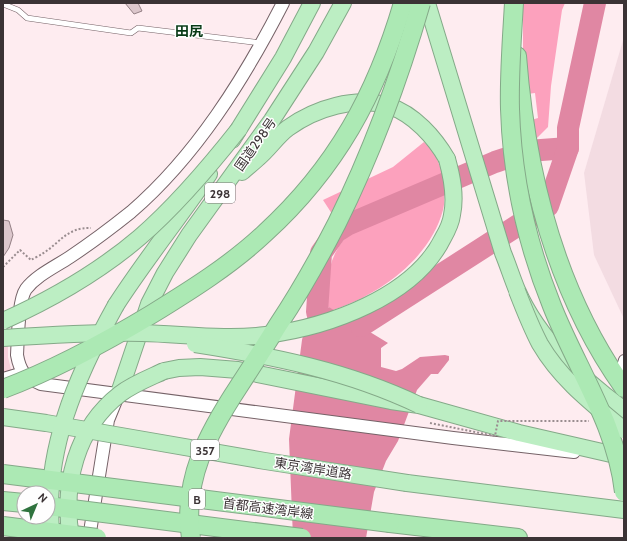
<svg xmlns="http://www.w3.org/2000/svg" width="627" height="541" viewBox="0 0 627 541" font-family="Cabin,'Noto Sans JP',sans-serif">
<rect width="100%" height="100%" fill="#feecf0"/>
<polygon fill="#f3dce2" points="624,37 624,319 594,255 584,173"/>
<polygon fill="#f8d0db" points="8,339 8,357 11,369 10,372 3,375 3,347"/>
<g fill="#fca1bd">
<polygon points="523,3 565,3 562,10 551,86 548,127 530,145 528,121 538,118 535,93 527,94 523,68"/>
<path d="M424,142C435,152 439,162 443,176L336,220L323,200L393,167Z"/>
<path d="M445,188C444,195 445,203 443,210C430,259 379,295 333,310L329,307L326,310C327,278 327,255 352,231Z"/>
</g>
<polygon fill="#e087a3" points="329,307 388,343 381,348 381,367 396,371 402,369 420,357 445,355 449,356 449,360 438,374 431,374 417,390 398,441 386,461 374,492 366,538 293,538 289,439 302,340 308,314 326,310"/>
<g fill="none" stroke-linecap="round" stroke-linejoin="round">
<g stroke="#e087a3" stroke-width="22">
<polyline points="317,312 321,253 336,232 347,225 495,162 528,151 568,148"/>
<polyline points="361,326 548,206 568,148 568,128 595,3"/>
</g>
</g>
<g fill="#dcc7cc" stroke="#948085">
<polygon points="125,3 138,3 142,11 134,14"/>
<polygon points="3,220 9,221 13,235 9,248 3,257"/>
</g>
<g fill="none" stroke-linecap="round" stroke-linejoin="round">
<g stroke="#756267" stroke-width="6">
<polyline id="service" points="3,4 18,10 27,18 131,33 138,28 261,43"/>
</g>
<g stroke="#756267" stroke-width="12">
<g id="minor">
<polyline points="624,360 619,376 624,377"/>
<polyline points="3,378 23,372"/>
</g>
</g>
<g stroke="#756267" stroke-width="14">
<g id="tertiary">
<path d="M283,3C244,79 196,156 131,212C111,228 91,243 70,257C55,267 37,275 26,289C18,300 18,339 17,355C20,372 25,377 41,384L453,438L574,452"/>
<polyline points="89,538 108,420 117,398"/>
</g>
</g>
<g stroke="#84a988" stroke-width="18">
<g id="trunk">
<path d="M427,3L503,253C508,265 512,278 517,290C539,340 581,378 624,410"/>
<polyline points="232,140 283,58 312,3"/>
<path d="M242,172C247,167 253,163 258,158C269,149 277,136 288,128C316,108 355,96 389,106C414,114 435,138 447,159"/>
<path d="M116,305C145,260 179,218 209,174"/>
<polyline points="164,371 179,368 200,367 238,370 391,401 419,405 519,433 624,457"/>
<polyline points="119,393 149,304 165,273 189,235 272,120 316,52 343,3"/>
<polyline points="407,483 624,510"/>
</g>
</g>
<g stroke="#84a988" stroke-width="20">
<g id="motorway">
<path d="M517,56C526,173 555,291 624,388"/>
<polyline points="3,501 24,503"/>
<polyline points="390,523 518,538"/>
</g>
</g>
<path stroke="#9a8d90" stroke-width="2" stroke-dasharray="2 2" stroke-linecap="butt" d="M3,267L20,250L31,260C34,258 39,256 42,254C60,243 67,227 91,228"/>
<use href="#service" stroke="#fff" stroke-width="5"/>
<use href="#minor" stroke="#fff" stroke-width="10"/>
<use href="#tertiary" stroke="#fff" stroke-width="12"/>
<use href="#trunk" stroke="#bceec3" stroke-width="16"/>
<use href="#motorway" stroke="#ace9b4" stroke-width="18"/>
<g stroke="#84a988" stroke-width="18" stroke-linecap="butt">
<g id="trunk-bridge">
<path d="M517,291C524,309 531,327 540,344C561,380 593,404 624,430"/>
<path d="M3,321C52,299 99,272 140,237C177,205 209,167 239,129"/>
<path d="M3,338C49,335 96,332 142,333C183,334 226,340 266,335C328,327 414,297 443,238C447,231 451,223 452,215C456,196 452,177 447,159"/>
<path d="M195,344C272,356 348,371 419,405"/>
<polyline points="3,417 46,423 265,461 407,483"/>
<path d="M52,538C41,455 77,375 116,305"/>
<path d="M71,538C62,485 76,428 120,394C133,384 149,378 164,371"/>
</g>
</g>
<g stroke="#84a988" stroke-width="20" stroke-linecap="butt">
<g id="motorway-bridge">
<path d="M514,3C512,38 509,74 510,109C512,176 527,244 552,306C576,367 617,426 624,492"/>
<path d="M3,389C56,369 104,343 152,314C191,290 231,265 265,233C336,168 376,95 403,3"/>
<polyline points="3,474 390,523"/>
<polyline points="48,506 302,538"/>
<polyline points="3,526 97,538"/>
<path d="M191,538C182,480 208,433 239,386C252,366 265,346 278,325C300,292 319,258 337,223C372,152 399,79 421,3"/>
</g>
</g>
<polyline stroke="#9a8d90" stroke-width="2" stroke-dasharray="2 2" stroke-linecap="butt" points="430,423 495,436 498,421 589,421"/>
<use href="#trunk-bridge" stroke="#bceec3" stroke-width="16"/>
<use href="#motorway-bridge" stroke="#ace9b4" stroke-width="18"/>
</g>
<g text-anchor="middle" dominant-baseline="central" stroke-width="3" stroke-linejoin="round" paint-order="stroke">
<g fill="#fefefe" stroke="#767071" stroke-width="1">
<rect x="205" y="183" width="30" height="20" rx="3"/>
<rect x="191" y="440" width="28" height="20" rx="3"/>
<rect x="189" y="489" width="16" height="20" rx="3"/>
</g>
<g font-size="12" font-weight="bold" fill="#3b3335">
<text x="220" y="193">298</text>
<text x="205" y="450">357</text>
<text x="197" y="499">B</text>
</g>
<g font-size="13" fill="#3b3335" stroke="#fefefe">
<text transform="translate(255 144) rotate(-55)">国道298号</text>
<text transform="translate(313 468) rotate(9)">東京湾岸道路</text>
<text transform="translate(268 508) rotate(7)">首都高速湾岸線</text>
</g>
<g font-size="14" font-weight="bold" fill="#083a16" stroke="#fefefe">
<text x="189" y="31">田尻</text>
</g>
</g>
<rect width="627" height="541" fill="none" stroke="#3b3335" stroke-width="8"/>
<g transform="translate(36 505) rotate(44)"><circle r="19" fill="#fefefe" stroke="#b0adae"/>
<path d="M0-3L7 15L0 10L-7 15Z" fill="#2f733e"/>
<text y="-6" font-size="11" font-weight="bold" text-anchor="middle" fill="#3b3335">N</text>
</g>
</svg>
